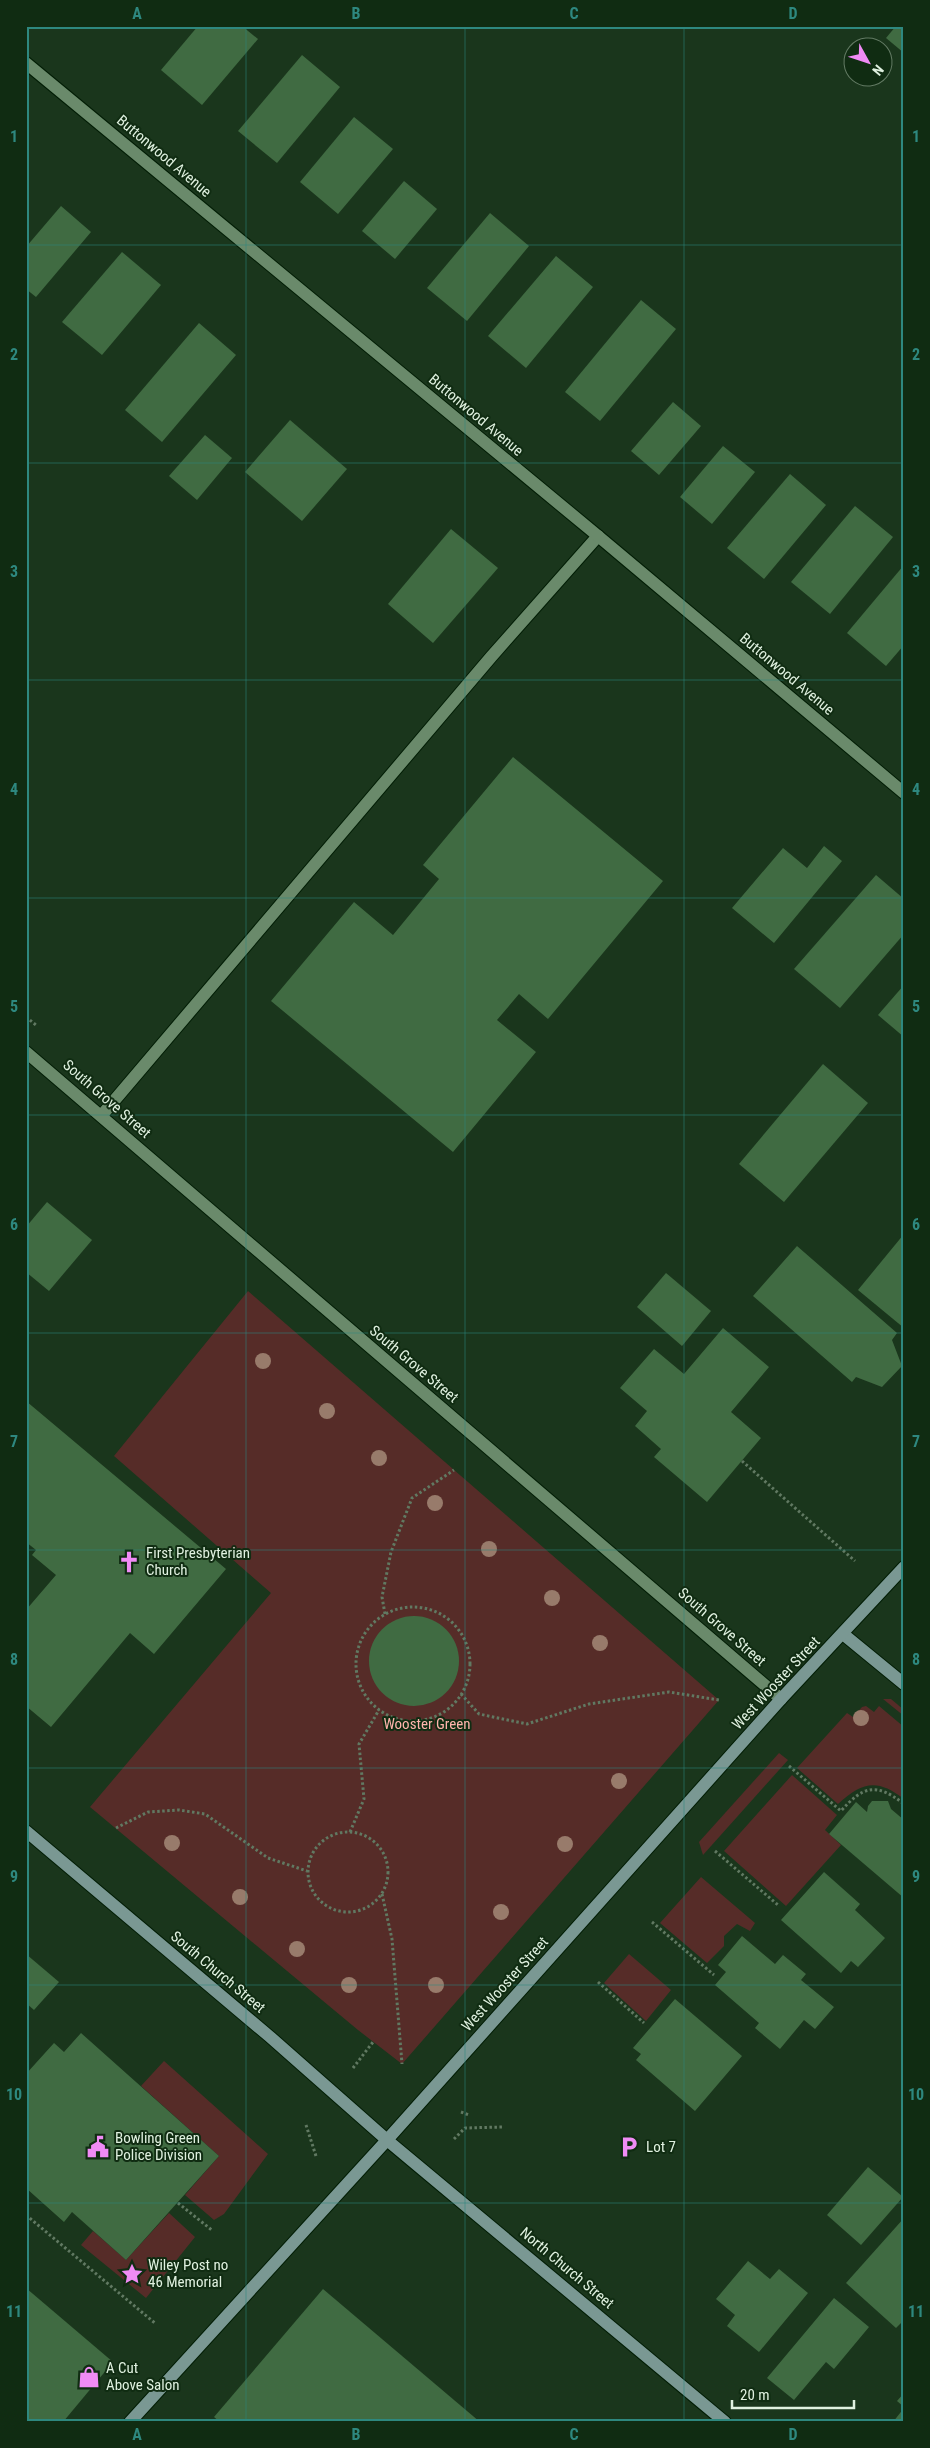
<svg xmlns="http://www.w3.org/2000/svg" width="930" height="2448" viewBox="0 0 930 2448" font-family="'Roboto Condensed',sans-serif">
<rect width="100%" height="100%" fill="#1a361c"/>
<g fill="#562c28">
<polygon points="248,1291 719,1700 402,2064 358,2030 90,1807 271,1593 114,1456"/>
<polygon points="883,1699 891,1699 904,1710 904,1716"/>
<path d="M866,1706L874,1712L879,1706L904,1727V1799C877,1778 862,1782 838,1804L797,1768L847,1713L853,1717L862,1707Z"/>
<polygon points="779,1753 788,1760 703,1855 699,1842"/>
<polygon points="792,1775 837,1815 825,1830 841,1845 786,1906 724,1851"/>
<polygon points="701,1877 755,1923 750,1931 737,1924 724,1936 724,1946 707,1963 660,1923"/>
<polygon points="629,1954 671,1990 646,2021 604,1983"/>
<polygon points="164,2061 268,2154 224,2214 214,2220 185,2195 219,2156 141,2086"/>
<polygon points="169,2213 195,2237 146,2298 81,2245 93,2231 126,2260"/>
</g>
<g fill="#406b42">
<polygon points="198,26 242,26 258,39 202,105 161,70"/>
<polygon points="896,26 904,26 904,53 886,38"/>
<polygon points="302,55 340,87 277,163 238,131"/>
<polygon points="354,117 393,149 338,214 300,182"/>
<polygon points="404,181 437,209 395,259 362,231"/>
<polygon points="61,206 91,232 36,297 26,289 26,247"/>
<polygon points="490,213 529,246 467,321 427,288"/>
<polygon points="122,252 161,285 102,355 62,322"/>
<polygon points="556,256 593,287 526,368 488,336"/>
<polygon points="641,300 676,329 600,421 565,392"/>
<polygon points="199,323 236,355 162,442 125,410"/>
<polygon points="673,402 701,426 659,475 631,451"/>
<polygon points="290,420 347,469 302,521 245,472"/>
<polygon points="205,435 232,458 197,500 169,476"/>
<polygon points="723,446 755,472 712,524 680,497"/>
<polygon points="790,474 826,505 764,579 727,548"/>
<polygon points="855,506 893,537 830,614 791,582"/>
<polygon points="451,529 498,568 433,643 388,604"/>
<polygon points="904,565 904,645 886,666 847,633"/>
<polygon points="513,757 663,881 548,1019 519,994 497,1020 536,1052 453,1152 271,1001 354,902 393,935 439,879 423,865"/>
<polygon points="824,846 842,861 774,943 732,908 783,848 807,868"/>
<polygon points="876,875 904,899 904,934 840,1008 794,969"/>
<polygon points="904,985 904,1037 878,1015"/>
<polygon points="823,1064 868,1103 784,1202 739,1164"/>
<polygon points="47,1202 92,1240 49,1291 26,1272 26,1227"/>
<polygon points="904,1234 904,1328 858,1290"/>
<polygon points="797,1246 897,1333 892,1340 902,1366 882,1387 856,1377 852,1382 753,1296"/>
<polygon points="666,1273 711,1311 682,1346 637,1307"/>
<polygon points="723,1328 769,1367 731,1412 761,1438 707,1502 654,1457 661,1449 635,1426 647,1411 620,1388 654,1349 684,1374"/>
<polygon points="26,1401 226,1569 154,1654 130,1633 51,1727 26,1706 26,1610 56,1575 32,1555 36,1550 26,1542"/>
<circle cx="414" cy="1661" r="45"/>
<polygon points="872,1801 888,1801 891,1809 904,1820 904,1898 829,1834 856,1802 867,1812 868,1806"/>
<polygon points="824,1872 860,1904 855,1910 885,1938 858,1967 851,1961 841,1973 781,1920"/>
<polygon points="742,1936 775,1964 783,1955 806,1974 801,1980 834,2007 815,2029 804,2020 780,2049 755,2028 759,2023 715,1985 726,1972 718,1965"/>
<polygon points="26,1954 59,1982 34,2010 26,2003"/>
<polygon points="675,1999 742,2056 695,2111 636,2060 641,2054 633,2048"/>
<polygon points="81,2033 219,2156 126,2260 72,2212 64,2222 26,2188 26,2074 54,2043 64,2052"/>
<polygon points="868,2167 903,2197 861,2245 827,2215"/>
<polygon points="904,2218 904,2320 896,2328 846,2283"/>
<polygon points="748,2261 770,2279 779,2269 808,2293 759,2352 727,2326 735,2315 716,2299"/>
<polygon points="26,2288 113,2362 63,2422 26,2422"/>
<polygon points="323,2289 480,2422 220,2422 214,2417"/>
<polygon points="834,2298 869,2327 834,2369 826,2362 794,2400 767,2378"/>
<polygon points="904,2393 904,2407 897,2401"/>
<polygon points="904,2408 904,2422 893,2422"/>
</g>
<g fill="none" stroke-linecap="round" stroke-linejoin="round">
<g stroke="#021d05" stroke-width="14">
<polyline id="lane" points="102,1115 491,657 598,536"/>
</g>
<g stroke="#021d05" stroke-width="14">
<g id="street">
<polyline points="26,63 598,536 904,793"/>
<polyline points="26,1052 781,1699"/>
</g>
</g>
<g stroke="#021d05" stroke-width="14">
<g id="secondary">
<polyline points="843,1634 904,1684"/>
<polyline points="26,1831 269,2036 387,2140 725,2422"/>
<polyline points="130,2422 387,2140 781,1699 904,1567"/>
</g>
</g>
<g stroke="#617962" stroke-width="3" stroke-dasharray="2.5 2.5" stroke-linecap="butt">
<polyline points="26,1017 36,1025"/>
<polyline points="742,1461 855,1561"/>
<circle cx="413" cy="1664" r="57"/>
<polyline points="385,1614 382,1597 391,1552 412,1498 454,1470"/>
<polyline points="461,1694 479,1714 527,1724 589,1704 669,1692 719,1700"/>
<path d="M789,1766L841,1811C863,1786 876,1782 904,1804"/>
<polyline points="116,1828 148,1812 179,1810 205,1814 268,1858 307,1871"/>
<polyline points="350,1832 364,1799 359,1744 379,1710"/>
<circle cx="348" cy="1872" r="40"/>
<polyline points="715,1851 778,1905"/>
<polyline points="382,1894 392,1939 402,2064"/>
<polyline points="652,1922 714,1975"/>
<polyline points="598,1982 644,2023"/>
<polyline points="353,2068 373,2042"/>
<polyline points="461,2112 469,2115"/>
<polyline points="306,2125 316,2156"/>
<polyline points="454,2139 465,2128 503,2127"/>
<polyline points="178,2203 213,2231"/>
<polyline points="26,2215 156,2324"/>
</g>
<use href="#lane" stroke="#6a8a6b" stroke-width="12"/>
<use href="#street" stroke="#6a8a6b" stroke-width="12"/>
<use href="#secondary" stroke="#7a9893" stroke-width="12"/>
</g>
<g fill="#987b6b">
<circle cx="263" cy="1361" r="8"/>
<circle cx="327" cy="1411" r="8"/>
<circle cx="379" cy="1458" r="8"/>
<circle cx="435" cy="1503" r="8"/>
<circle cx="489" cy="1549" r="8"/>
<circle cx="552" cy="1598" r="8"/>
<circle cx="600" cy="1643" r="8"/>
<circle cx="861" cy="1718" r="8"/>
<circle cx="619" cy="1781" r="8"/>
<circle cx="172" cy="1843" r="8"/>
<circle cx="565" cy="1844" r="8"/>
<circle cx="240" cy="1897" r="8"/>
<circle cx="501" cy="1912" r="8"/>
<circle cx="297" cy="1949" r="8"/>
<circle cx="349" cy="1985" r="8"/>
<circle cx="436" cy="1985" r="8"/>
</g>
<path fill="none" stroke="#2e887f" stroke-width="1" stroke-opacity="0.55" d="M246,26V2422M465,26V2422M684,26V2422M26,245H904M26,463H904M26,680H904M26,898H904M26,1115H904M26,1333H904M26,1550H904M26,1768H904M26,1985H904M26,2203H904"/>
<defs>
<g id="church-bare" transform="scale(1.725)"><path d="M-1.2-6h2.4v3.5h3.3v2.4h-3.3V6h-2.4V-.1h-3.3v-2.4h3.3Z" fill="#f08bf5" stroke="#102c12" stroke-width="2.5" paint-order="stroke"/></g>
<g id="civic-bare" transform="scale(1.725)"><path d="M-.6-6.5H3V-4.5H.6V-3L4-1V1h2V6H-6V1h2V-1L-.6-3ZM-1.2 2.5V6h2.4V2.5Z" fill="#f08bf5" stroke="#102c12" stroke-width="2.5" paint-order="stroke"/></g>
<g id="parking-bare" transform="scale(1.725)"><path d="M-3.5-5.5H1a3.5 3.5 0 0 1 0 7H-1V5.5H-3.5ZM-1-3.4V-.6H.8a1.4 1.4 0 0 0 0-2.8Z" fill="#f08bf5" stroke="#102c12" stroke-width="2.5" paint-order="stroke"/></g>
<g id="sight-bare" transform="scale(1.725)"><path d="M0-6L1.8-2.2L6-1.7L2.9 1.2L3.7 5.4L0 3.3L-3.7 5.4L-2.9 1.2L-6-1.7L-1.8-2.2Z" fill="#f08bf5" stroke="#102c12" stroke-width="2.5" paint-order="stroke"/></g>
<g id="shop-bare" transform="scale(1.725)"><path d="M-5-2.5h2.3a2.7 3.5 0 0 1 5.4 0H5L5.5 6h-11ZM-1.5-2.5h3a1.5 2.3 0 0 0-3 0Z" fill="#f08bf5" stroke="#102c12" stroke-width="2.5" paint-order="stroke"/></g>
</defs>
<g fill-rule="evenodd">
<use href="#church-bare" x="129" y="1562"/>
<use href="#civic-bare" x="98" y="2147"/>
<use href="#parking-bare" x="629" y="2147"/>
<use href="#sight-bare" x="132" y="2274"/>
<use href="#shop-bare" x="89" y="2377"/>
</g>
<g text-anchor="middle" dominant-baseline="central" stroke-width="4" stroke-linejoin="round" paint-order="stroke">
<g font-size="15" fill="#e0f1e0" stroke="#102c12">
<text transform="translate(164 156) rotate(40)">Buttonwood Avenue</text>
<text transform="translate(476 415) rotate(40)">Buttonwood Avenue</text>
<text transform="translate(787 674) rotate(40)">Buttonwood Avenue</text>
<text transform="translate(107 1099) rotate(41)">South Grove Street</text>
<text transform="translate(414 1364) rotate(40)">South Grove Street</text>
<text transform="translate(722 1627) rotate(41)">South Grove Street</text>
<text transform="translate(776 1683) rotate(-47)">West Wooster Street</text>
<text transform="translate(218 1972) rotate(40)">South Church Street</text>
<text transform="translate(505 1984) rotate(-48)">West Wooster Street</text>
<text transform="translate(567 2268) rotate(40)">North Church Street</text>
</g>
<g font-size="15" fill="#e0f1e0" stroke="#102c12" text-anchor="start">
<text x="146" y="1553">First Presbyterian<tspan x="146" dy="17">Church</tspan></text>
<text x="115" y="2138">Bowling Green<tspan x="115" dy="17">Police Division</tspan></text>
<text x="646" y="2147">Lot 7</text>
<text x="148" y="2265">Wiley Post no<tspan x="148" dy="17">46 Memorial</tspan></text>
<text x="106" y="2368">A Cut<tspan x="106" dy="17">Above Salon</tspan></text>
</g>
<g font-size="15" fill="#ffb4ac" stroke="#102c12">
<text x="427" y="1724">Wooster Green</text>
</g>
</g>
<rect width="930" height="2448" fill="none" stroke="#102c12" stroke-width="55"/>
<g transform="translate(868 62) rotate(130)"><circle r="24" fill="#102c12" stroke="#637b64"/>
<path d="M0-4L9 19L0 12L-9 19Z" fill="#f08bf5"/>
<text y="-8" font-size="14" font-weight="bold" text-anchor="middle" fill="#e0f1e0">N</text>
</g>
<path d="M732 2400v8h122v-8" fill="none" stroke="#e0f1e0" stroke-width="2.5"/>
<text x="740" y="2400" font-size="15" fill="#e0f1e0" stroke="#102c12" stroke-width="4" paint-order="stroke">20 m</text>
<rect x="28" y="28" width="874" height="2392" fill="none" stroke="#2e887f" stroke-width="2"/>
<g font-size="16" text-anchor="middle" font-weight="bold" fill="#2e887f">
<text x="137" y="19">A</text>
<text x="356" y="19">B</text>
<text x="574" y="19">C</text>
<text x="793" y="19">D</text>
<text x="14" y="142">1</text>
<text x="916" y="142">1</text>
<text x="14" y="360">2</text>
<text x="916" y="360">2</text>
<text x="14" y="577">3</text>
<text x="916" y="577">3</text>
<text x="14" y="795">4</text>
<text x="916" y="795">4</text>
<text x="14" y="1012">5</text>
<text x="916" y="1012">5</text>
<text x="14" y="1230">6</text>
<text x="916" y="1230">6</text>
<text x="14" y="1447">7</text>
<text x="916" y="1447">7</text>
<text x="14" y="1665">8</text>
<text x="916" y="1665">8</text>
<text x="14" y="1882">9</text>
<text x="916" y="1882">9</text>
<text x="14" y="2100">10</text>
<text x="916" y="2100">10</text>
<text x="14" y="2317">11</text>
<text x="916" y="2317">11</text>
<text x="137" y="2440">A</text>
<text x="356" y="2440">B</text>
<text x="574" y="2440">C</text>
<text x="793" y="2440">D</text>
</g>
</svg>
